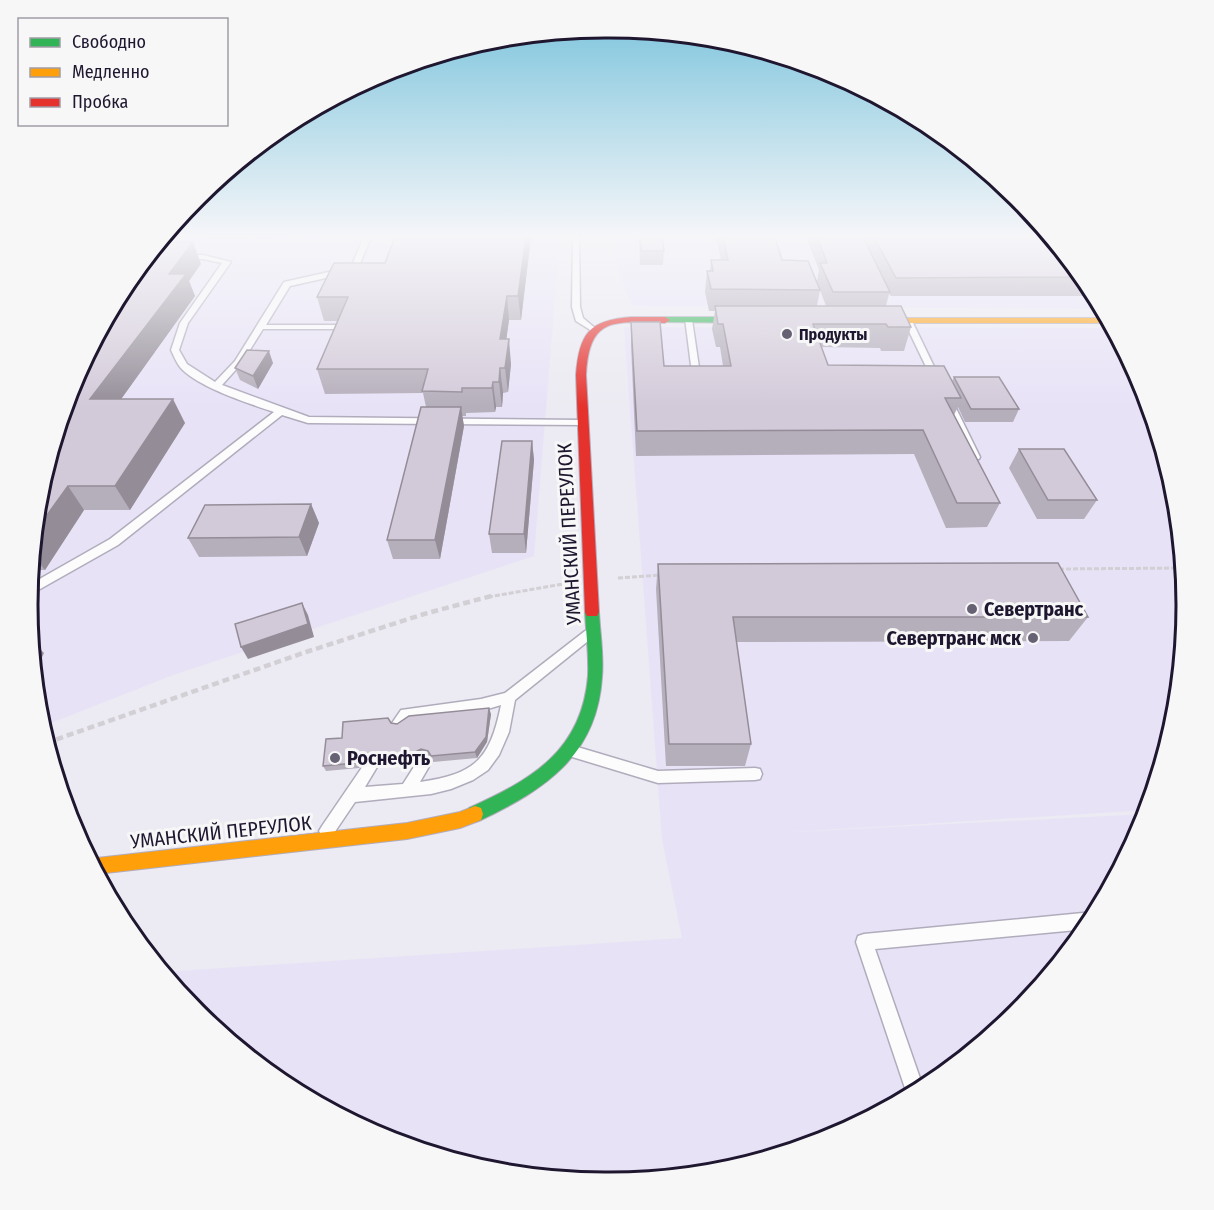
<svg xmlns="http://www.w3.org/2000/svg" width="1214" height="1210" viewBox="0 0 1214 1210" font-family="'Fira Sans Condensed',sans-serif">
<rect width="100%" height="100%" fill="#eceaf2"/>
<g fill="#e8e2f7">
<polygon points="163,237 560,237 534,556 173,675 41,727 27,605 38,493 124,284"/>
<polygon points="615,237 1051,237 1089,284 1103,309 632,306 618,272"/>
<polygon points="624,327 1113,328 1143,383 1176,492 1187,605 1176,717 1148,810 776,833 1147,814 1143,826 1090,926 1018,1013 930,1085 831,1139 722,1172 609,1183 493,1172 384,1139 284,1086 197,1014 162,972 682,938 662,839"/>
</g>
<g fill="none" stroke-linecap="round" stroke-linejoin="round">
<g stroke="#b1acbc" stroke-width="3">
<g id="lane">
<path d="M364,237H371L357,271L290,286L266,325H345L349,327L348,329H263L241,364L222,385L309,417L583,420L586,421V425L308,423L282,415L118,545L33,593L28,594L29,585L110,539L274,412C248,403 197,387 180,367C176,362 174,356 171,350L180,323L222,263L203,259H180V255H203L231,262L188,323L179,350L187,364L215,382L235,361L284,282L351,267Z"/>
<polygon points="573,237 579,237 580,307 583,318 596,329 592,331 576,321 572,307"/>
<polygon points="685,318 692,320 701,381 697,384 693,381"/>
<polygon points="905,319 912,321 940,379 939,381 936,382 932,379 904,321"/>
<polygon points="947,397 952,400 980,457 979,459 971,459 970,457 942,400"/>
<path d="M589,629L593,631L595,634L593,637L515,700L509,732L499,755L488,770L473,780L451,789L431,794L355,802L332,836L327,838L322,836L319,831L322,826L365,763L370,761L375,763L377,767L365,787L403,784L419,759L424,757L429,759L431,763L420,782C476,774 490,759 501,705L481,711L410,719C405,726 402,730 394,727L392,723L401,710L481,699L505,693L585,631Z"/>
<polygon points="574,746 658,771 755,768 760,769 762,774 760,779 755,780 658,783 569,756 567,752 569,748"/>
<polygon points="1093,912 1096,913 1087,929 875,949 922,1084 926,1088 908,1097 856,942 858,936 864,934"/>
</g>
</g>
<g stroke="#b1acbc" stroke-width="2">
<g id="fast">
<polygon points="665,317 759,317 764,320 759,323 662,322 662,318"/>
<path d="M592,607L597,608L599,612C600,633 604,655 602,677C597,755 546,789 481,820L475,822L469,820L467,814L469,808C531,780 582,751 588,676C589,655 586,633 585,612L587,608Z"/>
</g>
</g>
<g stroke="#b1acbc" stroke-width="2">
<g id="slow">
<polygon points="862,318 1108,318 1111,323 859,323 857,321"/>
<polygon points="475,806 481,808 483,814 481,820 460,828 407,839 97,874 88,859 407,823 460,812"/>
</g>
</g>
<g stroke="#b1acbc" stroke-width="2">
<path id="jam" d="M631,317H665L670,320L665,323C615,322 589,315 586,375L599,612L597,616H587L585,612L576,375C579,334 589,320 631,317Z"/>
</g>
<g stroke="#d2d0d4" stroke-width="3" stroke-dasharray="5 2" stroke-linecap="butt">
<polyline points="1059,569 1183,568"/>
<polyline points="618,578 661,575"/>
<polyline points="488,597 563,584"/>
</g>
<polyline stroke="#d2d0d4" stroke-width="4.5" stroke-dasharray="7 4" stroke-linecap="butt" points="46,743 306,652 424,614 495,595"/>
<use href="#lane" fill="#fcfcfd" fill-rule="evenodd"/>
<use href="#fast" fill="#30b455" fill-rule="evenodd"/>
<use href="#slow" fill="#ff9f0a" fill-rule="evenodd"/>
<use href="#jam" fill="#e5322d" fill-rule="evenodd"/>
</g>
<g fill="#b5aebb" fill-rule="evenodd">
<polygon points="207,237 345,237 208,239"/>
<polygon points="395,237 531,237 521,320 509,320 506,339 511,364 508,392 503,393 502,407 496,407 495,412 466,413 466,416 462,416 464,426 440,559 393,559 387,540 426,407 423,393 325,394 317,369 338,321 324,321 317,297 385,263"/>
<polygon points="639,237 662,237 664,251 663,265 640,265"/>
<path d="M716,237H775L782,260L817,281L819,270L806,237H1051L1089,284L1096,296H891L889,294L886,306L911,327L904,351H881L880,348L821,347L828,365L952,381L954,377L1019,409L1013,422H965L958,407L954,415L1000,503L987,527L946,528L914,454L636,456L631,346V322L664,366H723L720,347H716L712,329L715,311H709L705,292L707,271H710L711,260H721ZM820,290L826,306H817Z"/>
<polygon points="201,264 189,281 195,296 121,399 185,423 130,510 84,510 45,570 30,570 38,493"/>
<polygon points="273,363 258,389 240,380 235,368"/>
<polygon points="532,441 534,460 526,553 492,553 489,534"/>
<polygon points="1019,449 1097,500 1084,519 1037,519 1009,468"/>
<polygon points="311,504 319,523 307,556 199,557 188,538"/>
<polygon points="658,564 1088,617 1069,641 736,642 751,744 745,766 666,766 656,589"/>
<polygon points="491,714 487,742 477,758 433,762 430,757 423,755 417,758 413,764 379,767 376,761 369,759 363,762 359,768 326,771 323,766 391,723 397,724"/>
</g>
<g fill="#948d98">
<polygon points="526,237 531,237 521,320 518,296"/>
<polygon points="193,242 201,264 189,281 195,296 104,423 90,399 169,274"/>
<polygon points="507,296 509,320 503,364 500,339"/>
<polygon points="509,339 511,364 508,392 505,368"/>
<polygon points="269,351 273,363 258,389 253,376"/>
<polygon points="500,368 503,393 502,407 499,382"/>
<polygon points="493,382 496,407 495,412 492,388"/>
<polygon points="173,399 185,423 130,510 115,486"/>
<polygon points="461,407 464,426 440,559 435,540"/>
<polygon points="532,441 534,460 526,553 524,534"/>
<polygon points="68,486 84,510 45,570 32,554 34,533"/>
<polygon points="311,504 319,523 307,556 299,537"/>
<polygon points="302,603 308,615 314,637 248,659 241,647"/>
<polygon points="30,639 44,653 34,674"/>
<polygon points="489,708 491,714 487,742 477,758 475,752"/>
<polygon points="421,749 423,755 417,758 413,764 411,758 415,752"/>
<polygon points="366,753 369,759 363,762 359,768 356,763 360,756"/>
</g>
<g fill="#d3cad9" stroke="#948d98" stroke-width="1.5">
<polygon points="395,237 526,237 518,296 507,296 500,339 509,339 505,368 500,368 499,382 493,382 492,388 462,388 462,392 422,391 428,369 317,369 348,297 317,297 334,263 385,263"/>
<polygon points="640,237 662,237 664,251 641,251"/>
<polygon points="723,237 775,237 782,260 808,261 820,290 711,289 707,271 713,271 711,260 728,260"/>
<polygon points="817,237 863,237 890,292 833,292 820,263 827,263"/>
<polygon points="874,237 1051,237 1084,277 896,278"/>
<polygon points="158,242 193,242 169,274 186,274 90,399 173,399 115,486 68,486 34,533 38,493 71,384 124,284"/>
<polygon points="715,306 901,306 911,327 888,327 886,324 813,324 828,365 944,366 961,398 945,398 1000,503 957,503 923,430 637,431 631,322 660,322 664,366 731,366 723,324 718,324"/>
<polygon points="247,350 269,351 253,376 235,368"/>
<polygon points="954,377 999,377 1019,409 971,409"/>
<polygon points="421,407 461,407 435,540 387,540"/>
<polygon points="502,441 532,441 524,534 489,534"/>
<polygon points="1019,449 1064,449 1097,500 1048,500"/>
<polygon points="311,504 299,537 188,538 205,505"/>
<polygon points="1058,563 1088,617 733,617 751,744 669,744 658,564"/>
<polygon points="302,603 308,624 241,647 235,624"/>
<polygon points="489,708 486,737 475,752 431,756 428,751 421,749 415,752 411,758 376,761 373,755 366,753 360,756 356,763 323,766 326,739 342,738 343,722 388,718 391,723 397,724 409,716"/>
</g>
<linearGradient id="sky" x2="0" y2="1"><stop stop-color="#77c2db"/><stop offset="0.58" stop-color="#f6f6f9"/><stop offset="1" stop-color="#f6f6f9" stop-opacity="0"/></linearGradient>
<rect width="1214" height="407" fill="url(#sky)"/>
<g fill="#676174" stroke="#f7f7f7" stroke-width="2">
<circle cx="787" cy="334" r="6"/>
<circle cx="972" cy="609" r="6"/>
<circle cx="1033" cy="638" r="6"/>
<circle cx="335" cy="758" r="6"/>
</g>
<g text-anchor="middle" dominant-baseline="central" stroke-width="6" stroke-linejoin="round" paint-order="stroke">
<g font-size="16" font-weight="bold" fill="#1f1730" stroke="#f7f7f7" text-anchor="start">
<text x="799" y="334">Продукты</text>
</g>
<g font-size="20" fill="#1f1730" stroke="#f7f7f7">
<text transform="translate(569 534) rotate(-93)">УМАНСКИЙ ПЕРЕУЛОК</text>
<text transform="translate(221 832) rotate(-6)">УМАНСКИЙ ПЕРЕУЛОК</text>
</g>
<g font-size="20" font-weight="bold" fill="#1f1730" stroke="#f7f7f7" text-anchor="start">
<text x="984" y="609">Севертранс</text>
<text x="1021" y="638" text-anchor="end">Севертранс мск</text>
<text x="347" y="758">Роснефть</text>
</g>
</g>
<path d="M0 0H1214V1210H0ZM605 38H609A567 567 0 0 1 1176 605V605A567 567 0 0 1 609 1172H605A567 567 0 0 1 38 605V605A567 567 0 0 1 605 38Z" fill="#f7f7f7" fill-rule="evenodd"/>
<path fill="none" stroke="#1f1730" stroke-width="3" d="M605 38H609A567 567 0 0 1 1176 605V605A567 567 0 0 1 609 1172H605A567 567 0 0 1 38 605V605A567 567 0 0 1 605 38Z"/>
<rect x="18" y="18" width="210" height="108" fill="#f7f7f7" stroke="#a19da7" stroke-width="1.5"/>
<rect x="30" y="38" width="30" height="9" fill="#30b455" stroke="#a19da7" stroke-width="1.5"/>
<text x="72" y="48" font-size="18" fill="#1f1730">Свободно</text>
<rect x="30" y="68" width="30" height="9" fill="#ff9f0a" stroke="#a19da7" stroke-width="1.5"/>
<text x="72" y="78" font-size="18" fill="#1f1730">Медленно</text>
<rect x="30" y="98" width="30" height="9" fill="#e5322d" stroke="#a19da7" stroke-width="1.5"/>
<text x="72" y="108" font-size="18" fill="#1f1730">Пробка</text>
</svg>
